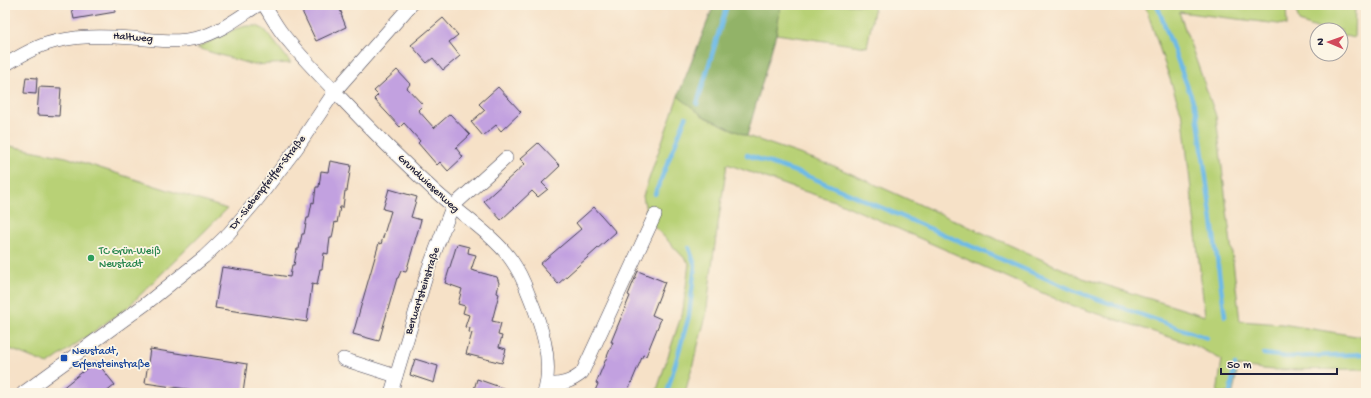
<svg xmlns="http://www.w3.org/2000/svg" width="1371" height="398" viewBox="0 0 1371 398" font-family="'Gochi Hand',sans-serif">
<rect width="100%" height="100%" fill="#fcf5e5"/>
<filter id="ink" filterUnits="userSpaceOnUse"><feTurbulence type="fractalNoise" baseFrequency=".025" numOctaves="2"/><feDisplacementMap in="SourceGraphic" scale="8" xChannelSelector="R" yChannelSelector="G"/><feConvolveMatrix kernelMatrix="1 2 1 2 8 2 1 2 1" color-interpolation-filters="sRGB"/></filter>
<filter id="wash" filterUnits="userSpaceOnUse"><feTurbulence type="fractalNoise" baseFrequency=".012" numOctaves="4" result="noise"/><feDisplacementMap in="SourceGraphic" scale="16" xChannelSelector="R" yChannelSelector="G"/><feGaussianBlur stdDeviation="0.9" result="paint"/><feColorMatrix in="noise" values="0 0 0 0 0 0 0 0 0 0 0 0 0 0 0 0 0 1.4 0 .05"/><feComposite in="paint" operator="in"/></filter>
<g filter="url(#wash)">
<rect width="100%" height="100%" fill="#f6e1c7"/>
<g fill="#b8d176" stroke="#6d7a58">
<polygon points="781,5 875,5 867,47 776,34"/>
<polygon points="1145,5 1286,5 1287,25 1179,12 1216,116 1240,321 1282,324 1356,336 1366,336 1366,369 1272,370 1238,366 1233,393 1217,393 1222,360 1194,345 1065,303 838,202 794,188 727,164 713,258 706,316 685,393 656,393 683,310 689,263 648,220 643,196 678,96 703,116 747,136 834,166 1083,278 1205,316 1183,118"/>
<polygon points="1295,5 1355,5 1354,38 1341,35 1341,30 1322,30 1299,22"/>
<polygon points="246,26 257,26 265,30 291,63 253,65 197,48 235,29"/>
<polygon points="5,145 66,157 227,209 128,307 48,364 5,347"/>
</g>
<polygon fill="#92b367" stroke="#5a6a51" points="714,5 781,5 776,34 747,136 703,116 678,96"/>
<g fill="none" stroke-linecap="round" stroke-linejoin="round">
<g stroke="#6dbae7" stroke-width="4.5">
<polyline points="1157,5 1197,112 1225,316"/>
<polyline points="697,104 727,5"/>
<polyline points="747,155 808,176 1075,291 1207,338"/>
<polyline points="655,194 686,117"/>
<polyline points="1264,354 1287,357 1366,354"/>
<polyline points="667,393 689,316 695,265 689,248"/>
<polyline points="1230,393 1235,365"/>
</g>
</g>
<g id="blocks">
<g fill="#c2a1e0">
<polygon points="71,5 115,5 115,12 74,19"/>
<polygon points="299,5 338,5 342,14 341,14 346,27 316,41"/>
<polygon points="443,18 458,35 449,42 460,56 443,70 433,58 427,63 411,45"/>
<polygon points="397,70 410,84 407,88 423,105 418,110 434,128 450,114 470,135 456,148 463,157 448,171 440,162 437,165 418,143 420,141 404,123 400,127 374,99 378,95 374,91"/>
<polygon points="26,77 37,78 36,94 24,93"/>
<polygon points="39,87 61,88 59,116 37,115"/>
<polygon points="498,87 521,112 501,131 496,125 483,136 471,122 485,110 479,104"/>
<polygon points="538,143 560,166 542,183 548,189 538,197 532,191 501,220 484,201 525,164 520,159"/>
<polygon points="330,161 351,165 347,191 345,191 343,207 340,207 337,223 335,222 332,238 330,238 328,254 324,253 322,269 320,269 317,285 312,284 307,322 215,308 222,267 290,277 292,265 294,265 297,249 299,249 302,234 304,234 307,218 309,218 312,202 314,203 316,187 319,187 321,171 328,172"/>
<polygon points="389,189 417,197 411,217 421,220 406,272 401,271 398,278 397,278 379,341 353,334 379,243 381,244 391,211 383,209"/>
<polygon points="594,207 616,232 558,284 540,264 581,229 576,223"/>
<polygon points="457,244 469,247 468,253 476,255 471,270 497,277 499,283 497,293 499,294 492,321 501,323 498,335 502,336 499,347 506,349 502,363 466,354 472,333 469,332 470,328 465,327 469,315 463,313 465,306 458,304 462,289 445,283"/>
<polygon points="638,271 665,282 652,315 661,319 646,356 643,355 627,393 594,393 598,384 596,383 613,342 611,342 630,296 628,295"/>
<polygon points="150,349 247,364 243,393 214,393 145,383"/>
<polygon points="415,359 438,366 434,383 410,375"/>
<polygon points="96,361 115,385 105,393 56,393"/>
<polygon points="477,379 511,391 510,393 473,393"/>
</g>
</g>
</g>
<g filter="url(#ink)">
<use href="#blocks" fill-opacity="0" stroke="#423f50" stroke-width="1"/>
<g fill="none" stroke-linecap="round" stroke-linejoin="round">
<g stroke="#423f50" stroke-width="14">
<g id="street">
<path d="M264,5C270,14 275,24 282,33C299,55 320,75 339,96C370,129 402,161 436,192C459,213 495,236 512,261C519,271 524,282 528,293C541,324 554,360 544,393"/>
<path d="M5,65C18,57 31,49 46,44C74,35 104,36 133,38C154,40 176,43 197,38C219,33 239,17 258,5"/>
<polyline points="343,359 396,376"/>
<path d="M547,384C561,385 571,382 582,373L655,215"/>
<polyline points="23,393 147,303 204,257 229,233 257,200 296,149 335,91 411,5"/>
<polyline points="391,393 428,270 452,207 506,158"/>
</g>
</g>
<use href="#street" stroke="#fff" stroke-width="13"/>
</g>
</g>
<circle fill="#2e9e5b" stroke="#fcf5e5" stroke-width="1.5" cx="91" cy="258" r="4"/>
<rect fill="#1a4fb4" stroke="#fcf5e5" stroke-width="1.5" x="60" y="354" width="8" height="8" rx="2"/>
<g text-anchor="middle" dominant-baseline="central" stroke-width="3.5" stroke-linejoin="round" paint-order="stroke">
<g font-size="11" fill="#22223b" stroke="#fcf5e5">
<text transform="translate(133 38) rotate(4)">Haltweg</text>
<text transform="translate(268 183) rotate(-52)">Dr.-Siebenpfeiffer-Straße</text>
<text transform="translate(428 184) rotate(43)">Grundwiesenweg</text>
<text transform="translate(423 291) rotate(-72)">Berwartsteinstraße</text>
</g>
<g font-size="11" fill="#27864d" stroke="#fcf5e5" text-anchor="start">
<text x="99" y="252">TC Grün-Weiß<tspan x="99" dy="13">Neustadt</tspan></text>
</g>
<g font-size="11" fill="#164399" stroke="#fcf5e5" text-anchor="start">
<text x="72" y="352">Neustadt,<tspan x="72" dy="13">Erfensteinstraße</tspan></text>
</g>
</g>
<rect width="1371" height="398" fill="none" stroke="#fcf5e5" stroke-width="20"/>
<g transform="translate(1329 42) rotate(272)"><circle r="19" fill="#fcf5e5" stroke="#a5a1a1"/>
<path d="M0-3L7 15L0 10L-7 15Z" fill="#d1495b"/>
<text y="-6" font-size="11" font-weight="bold" text-anchor="middle" fill="#22223b">N</text>
</g>
<path d="M1221 368v6h116v-6" fill="none" stroke="#22223b" stroke-width="2"/>
<text x="1227" y="368" font-size="12" fill="#22223b" stroke="#fcf5e5" stroke-width="3" paint-order="stroke">50 m</text>
</svg>
